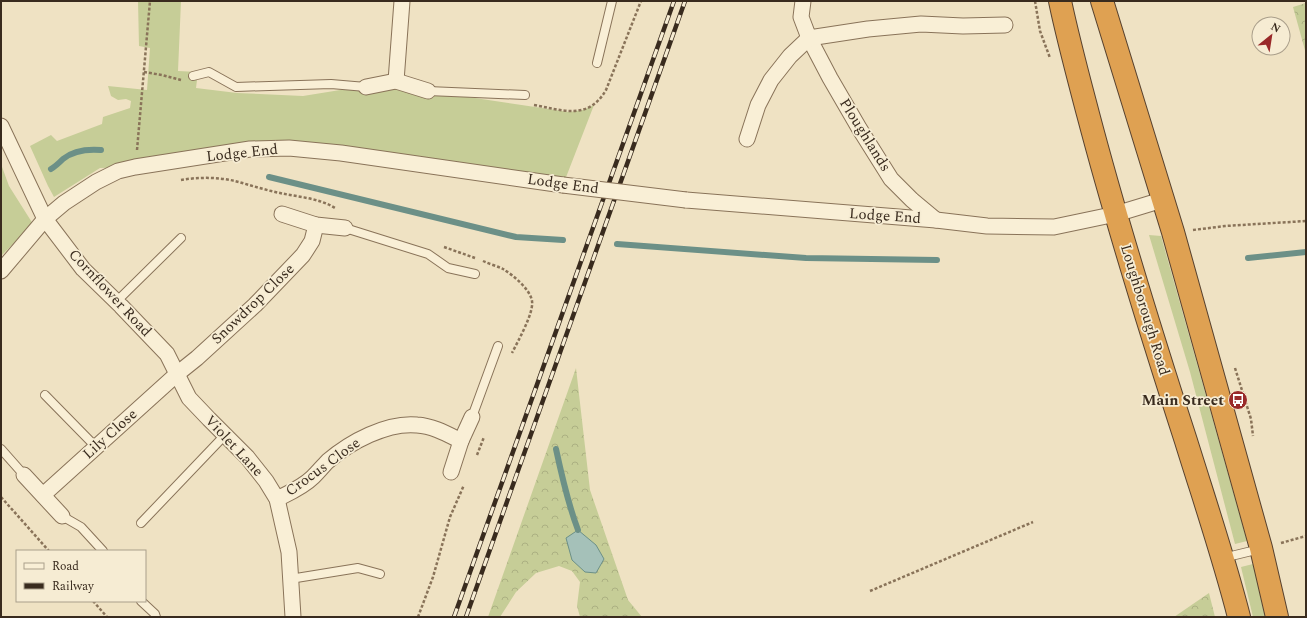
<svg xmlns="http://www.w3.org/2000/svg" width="1307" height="618" viewBox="0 0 1307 618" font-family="Spectral,serif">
<defs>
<pattern id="forest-crowns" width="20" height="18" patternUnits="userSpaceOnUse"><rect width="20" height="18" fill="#c6cd97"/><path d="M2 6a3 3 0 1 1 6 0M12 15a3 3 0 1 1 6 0" fill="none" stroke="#abb082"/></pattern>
</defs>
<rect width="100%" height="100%" fill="#efe2c3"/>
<g fill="#c6cd97">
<polygon points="138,1 181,1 178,71 198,72 196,88 237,93 303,96 396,81 428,91 569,112 583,110 594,105 563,185 289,148 135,167 100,168 54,197 48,186 30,146 51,135 57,141 102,124 103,117 130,108 131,101 126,99 118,100 111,96 108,86 147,90 150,48 139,46"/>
<polygon points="1,164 9,186 33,224 1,256"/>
<polygon points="1149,235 1161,236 1247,541 1235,544 1190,372"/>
<polygon points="1253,564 1265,617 1253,617 1241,567"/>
</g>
<g fill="url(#forest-crowns)">
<polygon points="1306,3 1306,54 1293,7"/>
<polygon points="576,368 590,490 628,600 642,617 580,617 577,606 580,582 572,571 559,566 536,573 516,592 500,617 488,617"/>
<polygon points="1209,593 1215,617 1174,617"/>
</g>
<polygon fill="#a5c1b9" stroke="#6c9087" points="578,530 596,545 604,559 596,573 585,572 572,560 566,538"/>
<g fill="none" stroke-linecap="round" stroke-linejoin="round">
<g stroke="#6c9087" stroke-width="6">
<path d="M51,169C56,166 59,163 63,159C74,150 88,149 101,150"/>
<polyline points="269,177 516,237 563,240"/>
<polyline points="617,244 806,258 937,260"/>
<polyline points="1248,258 1306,252"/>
<path d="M556,449C562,477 568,504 578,530"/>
</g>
<g stroke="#897359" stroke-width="10">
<g id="lane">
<polyline points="597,63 612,1"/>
<polyline points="193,76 209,72 236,87 331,84 366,87"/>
<polyline points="428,91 525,95"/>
<polyline points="345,228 428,254 448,268 475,274"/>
<polyline points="117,301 181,238"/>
<polyline points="45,395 96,447"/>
<polyline points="472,417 498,346"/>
<polyline points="1,449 24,475"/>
<polyline points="62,516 81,527 103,551"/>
<polyline points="141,523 225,435"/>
<polyline points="1223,558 1260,549"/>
<polyline points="290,579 358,568 380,574"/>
<polyline points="141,601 155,614 156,617"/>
</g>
</g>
<g stroke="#897359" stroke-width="17">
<g id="street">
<polyline points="803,1 801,17 809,38 830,78 859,128 891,179 912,200 936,220"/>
<polyline points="396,81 402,1"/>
<polyline points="366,87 396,81 428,91"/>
<polyline points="1,126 45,219 83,269 121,306 167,354 189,398 209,419 247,457 266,481 277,499 289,552 293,617"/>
<polyline points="747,139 758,105 771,80 790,56 809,38 868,29 921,24 963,26 1005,25"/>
<polyline points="686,200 936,220 987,226 1054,227 1116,214 1162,200"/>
<polyline points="282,214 316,225 345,228"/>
<polyline points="1,271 45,219 64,203 96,182 118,171 135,167 250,149 289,148 341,153 563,185"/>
<polyline points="451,472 461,441 472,417"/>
<polyline points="24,475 62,516"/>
<polyline points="43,495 177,374 197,358 255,305 303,255 312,241 316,225"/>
<path d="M277,499C289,493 303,487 313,477C318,472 323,466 328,461C350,442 387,422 417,425C433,426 447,434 461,441"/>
</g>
</g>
<g stroke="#57412e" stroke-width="24">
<g id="highway">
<path d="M1060,1C1068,39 1078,76 1088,114C1117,224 1151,333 1186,441C1204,499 1224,558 1239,617"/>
<polyline points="1102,1 1173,232 1261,548 1277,617"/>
</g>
</g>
<g stroke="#897359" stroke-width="2.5" stroke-dasharray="3 2" stroke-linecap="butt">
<polyline points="1035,1 1040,31 1050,58"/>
<polyline points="144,72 162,75 181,80"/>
<path d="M534,105C562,110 588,121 606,90L641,1"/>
<polyline points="137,150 150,1"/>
<path d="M181,180C198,177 218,177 235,181C250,185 265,190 280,193C298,197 319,198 335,208"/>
<polyline points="1193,230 1225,226 1306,221"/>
<polyline points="444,247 475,258"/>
<path d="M483,261C489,264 497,266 503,269C513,275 530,289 532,301C534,313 518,341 512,353"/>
<polyline points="1235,368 1251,419 1253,436"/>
<polyline points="477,455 484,437"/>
<polyline points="1,497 49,551"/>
<polyline points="1281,543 1306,536"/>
<polyline points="870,591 1033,522"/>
<polyline points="93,601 107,617"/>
<polyline points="418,617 433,577 450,517 464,485"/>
</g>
<use href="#lane" stroke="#f9efd6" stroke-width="8"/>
<use href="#street" stroke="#f9efd6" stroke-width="15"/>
<use href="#highway" stroke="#dfa152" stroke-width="22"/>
<g stroke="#392b1e" stroke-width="4.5">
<g id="rail">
<polyline points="454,617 674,1"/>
<polyline points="466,617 685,1"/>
</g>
</g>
<use href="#rail" stroke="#f6ecd3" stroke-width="3" stroke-dasharray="9" stroke-linecap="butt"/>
<g stroke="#897359" stroke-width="17" stroke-linecap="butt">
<polyline id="street-bridge" points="563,185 686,200"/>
</g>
<use href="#street-bridge" stroke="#f9efd6" stroke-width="15"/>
</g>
<defs>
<g id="bus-disc" transform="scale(1)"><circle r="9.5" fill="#992929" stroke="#f6ecd3"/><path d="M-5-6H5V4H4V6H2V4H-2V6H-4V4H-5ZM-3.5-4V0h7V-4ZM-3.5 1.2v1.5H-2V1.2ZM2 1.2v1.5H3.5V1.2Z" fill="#fff"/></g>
</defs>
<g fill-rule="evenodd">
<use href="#bus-disc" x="1238" y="400"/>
</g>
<g text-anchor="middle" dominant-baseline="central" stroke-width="3.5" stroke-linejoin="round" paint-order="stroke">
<g font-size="15" fill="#392b1e" stroke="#f6ecd3">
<text transform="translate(865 135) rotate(58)">Ploughlands</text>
<text transform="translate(242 153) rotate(-6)">Lodge End</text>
<text transform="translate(563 184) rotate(8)">Lodge End</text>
<text transform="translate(885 216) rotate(4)">Lodge End</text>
<text transform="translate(110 293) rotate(47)">Cornflower Road</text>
<text transform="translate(253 304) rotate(-44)">Snowdrop Close</text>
<text transform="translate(1145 310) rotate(73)">Loughborough Road</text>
<text transform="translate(110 434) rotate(-42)">Lily Close</text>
<text transform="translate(234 446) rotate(47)">Violet Lane</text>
<text transform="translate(323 467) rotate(-36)">Crocus Close</text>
</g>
<g font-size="15" font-weight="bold" fill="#392b1e" stroke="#f6ecd3" text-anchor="end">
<text x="1224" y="400">Main Street</text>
</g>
</g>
<rect width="1307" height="618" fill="none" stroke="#392b1e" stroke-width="4"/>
<rect x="16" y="550" width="130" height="52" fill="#f6ecd3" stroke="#aa9f8b"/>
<rect x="24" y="563" width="20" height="6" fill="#f9efd6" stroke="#aa9f8b"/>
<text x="52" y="570" font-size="12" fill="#392b1e">Road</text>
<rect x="24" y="583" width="20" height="6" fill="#392b1e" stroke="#aa9f8b"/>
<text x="52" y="590" font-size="12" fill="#392b1e">Railway</text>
<g transform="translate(1271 36) rotate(30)"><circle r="19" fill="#f6ecd3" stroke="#aa9f8b"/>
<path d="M0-3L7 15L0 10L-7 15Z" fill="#992929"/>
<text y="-6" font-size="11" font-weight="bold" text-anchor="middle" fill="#392b1e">N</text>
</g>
</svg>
